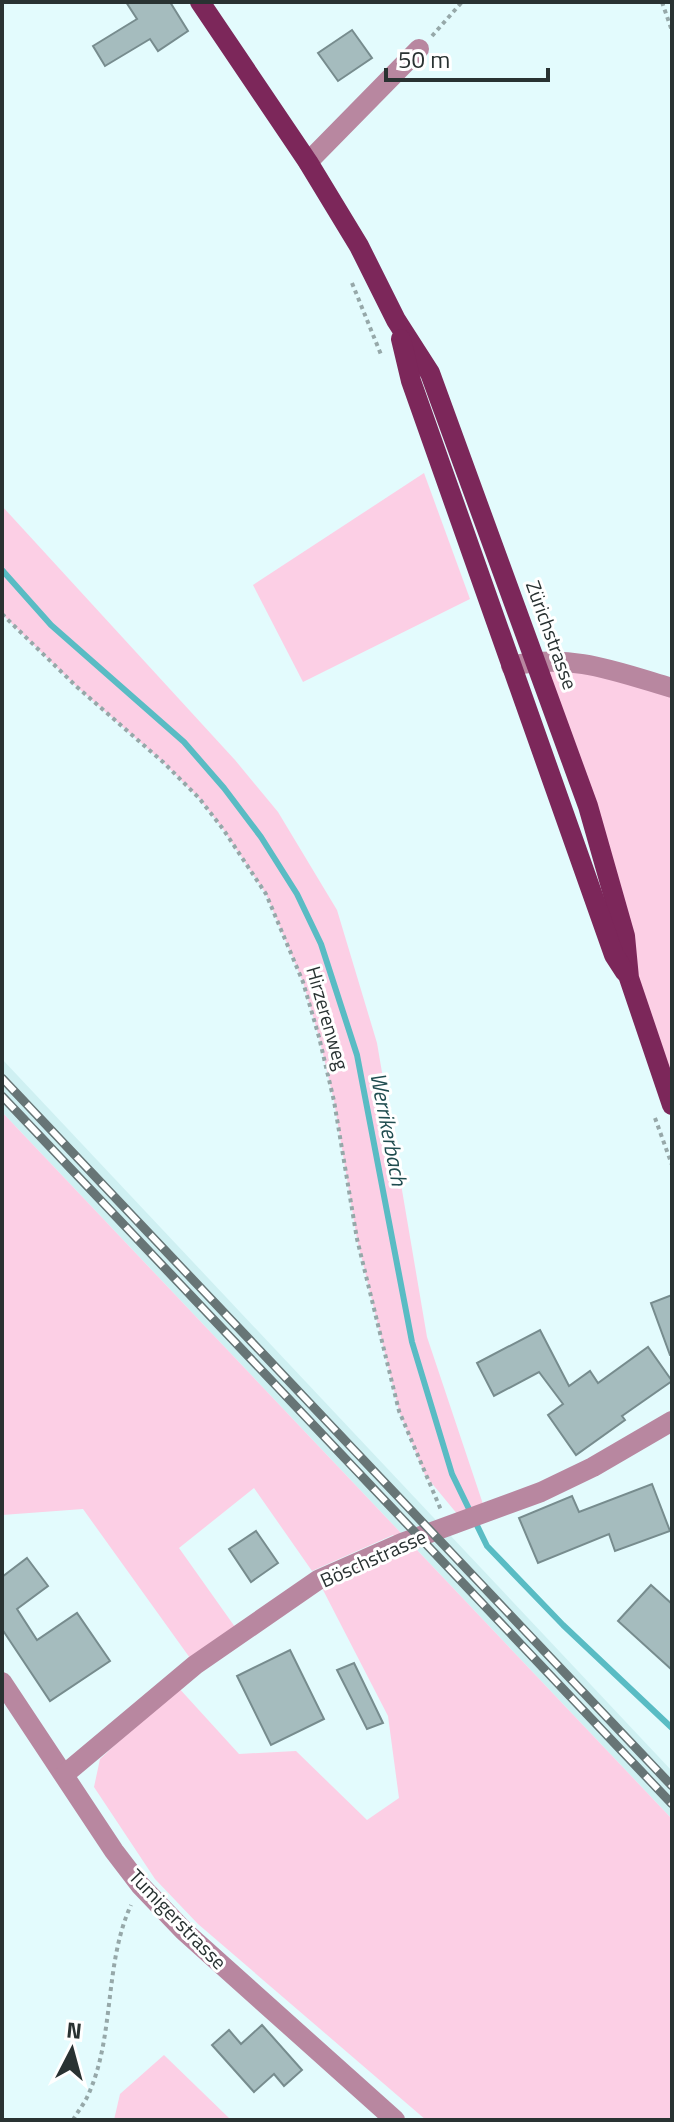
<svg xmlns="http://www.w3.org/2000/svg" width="674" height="2122" viewBox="0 0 674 2122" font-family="'Titillium Web',sans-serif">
<rect width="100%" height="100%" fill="#e3fbfd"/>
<polygon fill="#cff0f2" points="2,1059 672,1771 672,1819 2,1112"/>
<g fill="#fccfe5">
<polygon points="424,473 470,599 303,682 253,585"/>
<polygon points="2,506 235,760 278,812 337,910 377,1043 427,1337 486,1513 463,1521 425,1475 399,1411 357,1239 334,1101 319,1037 303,982 266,894 223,829 199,798 163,762 77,687 2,614"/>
<polygon points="536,661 672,688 672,1086"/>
<polygon points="2,1112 672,1819 672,2120 426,2120 198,1924 155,1879 94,1787 100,1759 177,1686 239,1754 296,1751 367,1820 399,1798 388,1716 322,1588 402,1543 393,1535 312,1571 254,1488 179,1548 240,1634 195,1665 83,1509 2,1515"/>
<polygon points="164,2055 231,2120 114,2120 120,2094"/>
</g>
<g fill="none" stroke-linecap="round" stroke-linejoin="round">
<polyline stroke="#59bcc4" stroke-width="6" points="2,570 51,625 184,742 224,788 261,837 297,894 321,944 357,1055 412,1342 452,1474 487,1546 563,1625 672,1728"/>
</g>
<g fill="#a5bcbe" stroke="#778c8e" stroke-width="2">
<polygon points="126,2 170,2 188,31 158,51 150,39 105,66 93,46 137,19"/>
<polygon points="352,30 372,58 338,81 318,53"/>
<polygon points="672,1295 672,1355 670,1355 651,1303"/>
<polygon points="540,1330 569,1386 590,1371 598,1383 648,1347 672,1381 622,1416 625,1420 576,1455 548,1415 563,1404 539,1372 494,1396 477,1363"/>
<polygon points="652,1484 670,1531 615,1551 609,1534 538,1563 519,1518 572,1496 579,1512"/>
<polygon points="256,1531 278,1563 251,1582 229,1549"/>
<polygon points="27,1558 48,1586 17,1609 37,1640 77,1613 110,1661 50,1701 2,1629 2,1577"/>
<polygon points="651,1585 672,1604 672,1670 618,1621"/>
<polygon points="290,1650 324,1719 271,1745 237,1676"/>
<polygon points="354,1663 383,1723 367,1729 337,1670"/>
<polygon points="262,2025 302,2070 284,2086 274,2074 254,2092 212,2045 229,2030 241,2044"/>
</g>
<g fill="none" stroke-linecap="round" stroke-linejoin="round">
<g stroke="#96a8a9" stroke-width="4" stroke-dasharray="4 4" stroke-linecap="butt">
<polyline points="662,2 672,31"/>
<polyline points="432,36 462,2"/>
<polyline points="352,283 382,357"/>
<polyline points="2,614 77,687 163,762 199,798 223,829 266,894 303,982 319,1037 334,1101 357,1239 399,1411 441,1510"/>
<polyline points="655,1118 672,1165"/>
<path d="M73,2120C78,2111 85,2103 89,2093C115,2034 104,1964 131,1905"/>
</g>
<g stroke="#b887a0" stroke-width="20">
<polyline points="308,162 419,49"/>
<path d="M511,666C572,653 615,671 672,688"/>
<polyline points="2,1682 114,1851 140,1885 184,1931 395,2120"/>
<polyline points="65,1774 195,1665 318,1580 402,1543 541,1492 593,1467 672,1421"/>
</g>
<g stroke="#7c275a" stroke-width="20">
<polyline points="200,2 308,162 359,246 396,320 430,373 588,806 625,936 629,978 672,1105"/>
<polyline points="401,339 411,381 614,955 625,972"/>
</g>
<g stroke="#677576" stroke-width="9">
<g id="rail">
<polyline points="2,1078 672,1786"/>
<polyline points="2,1096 672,1804"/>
</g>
</g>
<use href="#rail" stroke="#fff" stroke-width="6" stroke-dasharray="18" stroke-linecap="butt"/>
</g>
<g text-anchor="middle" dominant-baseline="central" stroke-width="6" stroke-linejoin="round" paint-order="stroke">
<g font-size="20" fill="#293232" stroke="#fff">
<text transform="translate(552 635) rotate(70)">Zürichstrasse</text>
<text transform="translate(328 1018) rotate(74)">Hirzerenweg</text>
<text transform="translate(373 1558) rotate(-24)">Böschstrasse</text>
<text transform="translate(178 1919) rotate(46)">Tumigerstrasse</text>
</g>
<g font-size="22" font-style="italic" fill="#1f4c4f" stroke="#fff">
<text transform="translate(389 1129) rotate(79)">Werrikerbach</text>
</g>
</g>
<rect width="674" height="2122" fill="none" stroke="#293232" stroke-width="8"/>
<g transform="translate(72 2050) rotate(6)" stroke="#ffffff" stroke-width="6" paint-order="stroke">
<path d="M0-6L14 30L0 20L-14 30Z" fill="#293232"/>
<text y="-12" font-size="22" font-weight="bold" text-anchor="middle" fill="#293232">N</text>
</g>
<path d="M386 68v12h162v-12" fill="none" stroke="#293232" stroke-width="4"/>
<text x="398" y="68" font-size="24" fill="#293232" stroke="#ffffff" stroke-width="6" paint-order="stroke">50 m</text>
</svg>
